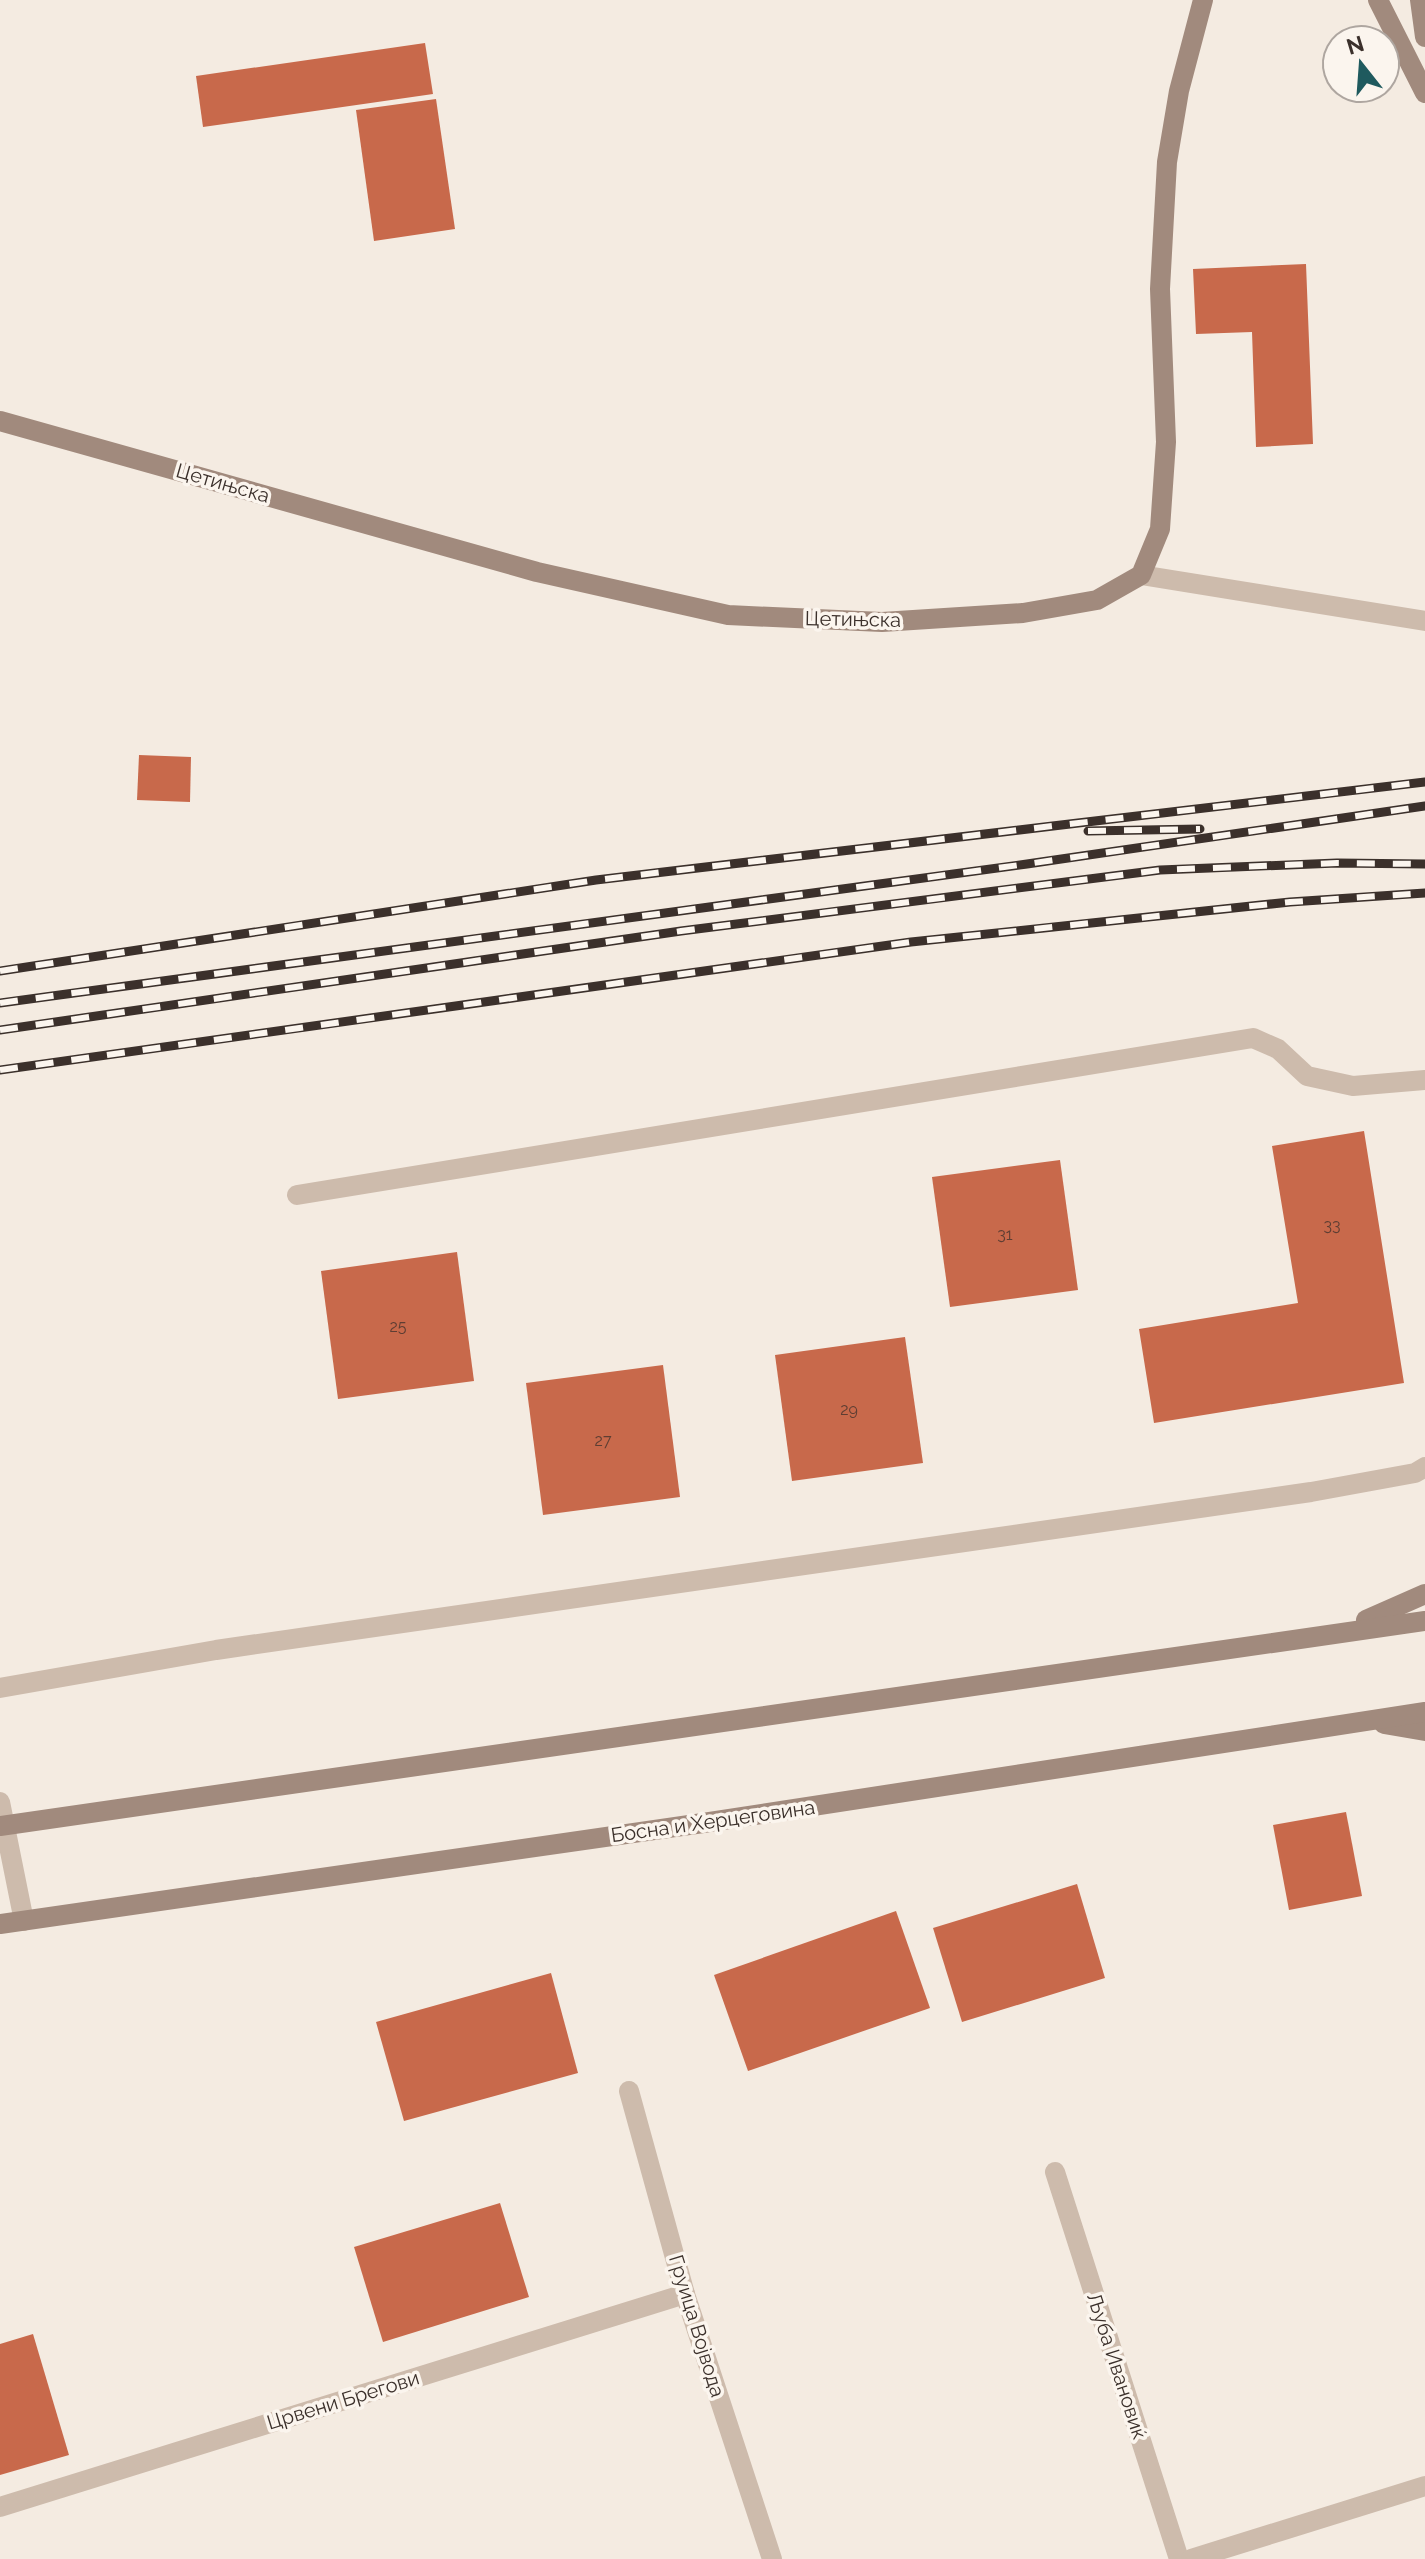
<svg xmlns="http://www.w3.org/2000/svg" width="1425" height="2559" viewBox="0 0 1425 2559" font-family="Raleway,sans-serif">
<rect width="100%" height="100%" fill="#f4ebe1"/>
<g fill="#c8694b">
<polygon points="425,43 433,94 203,127 196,76"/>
<polygon points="436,99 455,229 374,241 356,110"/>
<polygon points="1306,264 1313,444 1256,447 1252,332 1196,334 1193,269"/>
<polygon points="139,755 191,757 190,802 137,800"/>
<polygon points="1364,1131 1404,1383 1154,1423 1139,1329 1298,1303 1272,1146"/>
<polygon points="1060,1160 1078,1290 950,1307 932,1177"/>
<polygon points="457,1252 474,1381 338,1399 321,1271"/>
<polygon points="905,1337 923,1463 792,1481 775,1355"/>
<polygon points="663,1365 680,1497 543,1515 526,1383"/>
<polygon points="1346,1812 1362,1896 1289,1910 1273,1825"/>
<polygon points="1077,1884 1105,1978 962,2022 933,1928"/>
<polygon points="896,1911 930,2008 748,2071 714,1975"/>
<polygon points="551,1973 578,2073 404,2121 376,2022"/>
<polygon points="500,2203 529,2297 383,2342 354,2247"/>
<polygon points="33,2334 69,2455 0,2475 0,2344"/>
</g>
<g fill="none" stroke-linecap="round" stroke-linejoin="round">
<g stroke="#cdbbac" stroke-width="20">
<polyline points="297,1195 1253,1038 1278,1049 1307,1076 1353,1086 1425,1080"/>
<polyline points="0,1688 216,1650 1311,1492 1415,1473 1425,1467"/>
<polyline points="0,1802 24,1921"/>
</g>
<g stroke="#cdbbac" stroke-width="20">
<polyline points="1141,575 1425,621"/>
<polyline points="629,2091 685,2294 772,2559"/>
<polyline points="1055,2172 1179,2559"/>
<polyline points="0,2507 685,2294"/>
<polyline points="1191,2559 1425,2486"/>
</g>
<g stroke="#a18a7d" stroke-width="20">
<polyline points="1378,0 1425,93"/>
<polyline points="1420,0 1425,37"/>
<polyline points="0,421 537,572 728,615 882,622 1023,613 1097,600 1141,575 1160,529 1166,442 1160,289 1167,162 1179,91 1203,0"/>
<polyline points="1366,1620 1425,1594"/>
<polyline points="1384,1724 1425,1731"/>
<polyline points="0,1826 1425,1621"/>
<polyline points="0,1924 703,1823 1425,1712"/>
</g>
<g stroke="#3b302b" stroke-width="9">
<g id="rail">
<polyline points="1088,831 1200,829"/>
<polyline points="0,971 596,880 1425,782"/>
<polyline points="0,1003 1027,864 1425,806"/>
<polyline points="0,1030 681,931 1160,870 1337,863 1425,864"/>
<polyline points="0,1070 911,942 1290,902 1425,893"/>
</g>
</g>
<use href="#rail" stroke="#fbf5ee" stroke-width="6" stroke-dasharray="18" stroke-linecap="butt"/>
</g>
<g text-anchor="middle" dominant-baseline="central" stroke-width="7" stroke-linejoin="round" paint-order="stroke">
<g font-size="16" fill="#5e3e33">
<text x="1332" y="1225">33</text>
<text x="1005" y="1234">31</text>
<text x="398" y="1326">25</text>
<text x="849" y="1409">29</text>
<text x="603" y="1440">27</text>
</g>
<g font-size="20" fill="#3b302b" stroke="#fbf5ee">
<text transform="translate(223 483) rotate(16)">Цетињска</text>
<text transform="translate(853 619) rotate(1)">Цетињска</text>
<text transform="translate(713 1821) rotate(-8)">Босна и Херцеговина</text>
<text transform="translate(697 2326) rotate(73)">Груица Војвода</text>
<text transform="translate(1117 2366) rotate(72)">Љуба Ивановиќ</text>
<text transform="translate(343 2400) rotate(-17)">Црвени Брегови</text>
</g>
</g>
<g transform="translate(1361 64) rotate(343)"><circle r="38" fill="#fbf5ee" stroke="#aea6a0" stroke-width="2"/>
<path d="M0-6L14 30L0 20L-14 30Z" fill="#1f5a5e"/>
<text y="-12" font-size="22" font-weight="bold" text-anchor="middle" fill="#3b302b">N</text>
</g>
</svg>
